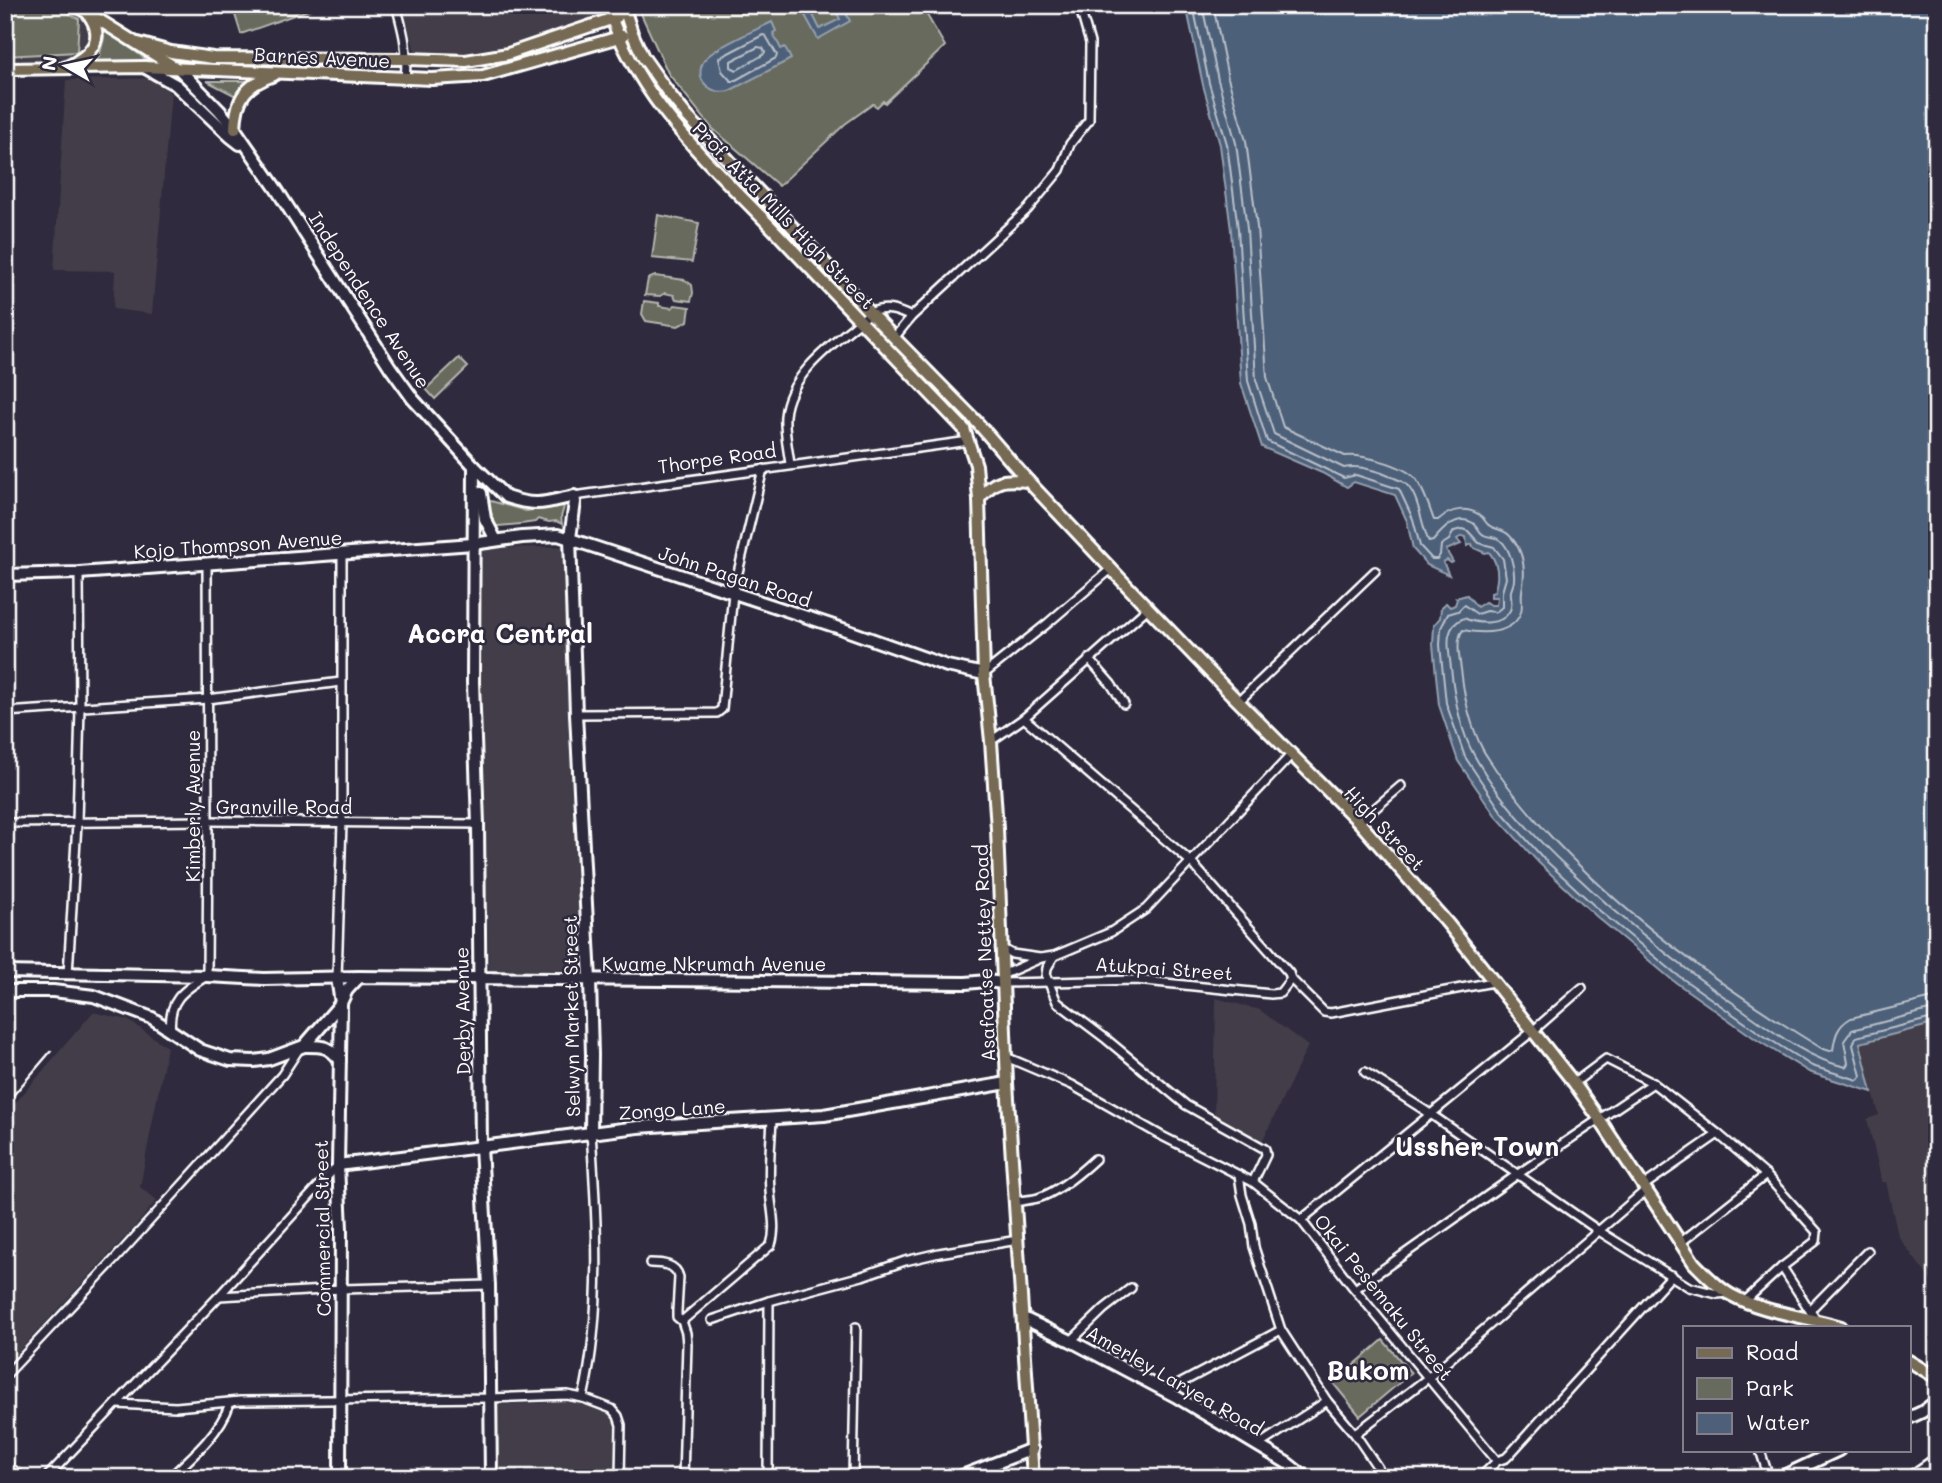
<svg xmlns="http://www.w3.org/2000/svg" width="1942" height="1483" viewBox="0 0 1942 1483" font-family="Mali,sans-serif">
<rect width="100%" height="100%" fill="#2f2a3d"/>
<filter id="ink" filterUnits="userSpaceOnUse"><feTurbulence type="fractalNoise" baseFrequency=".0143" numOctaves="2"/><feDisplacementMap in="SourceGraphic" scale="14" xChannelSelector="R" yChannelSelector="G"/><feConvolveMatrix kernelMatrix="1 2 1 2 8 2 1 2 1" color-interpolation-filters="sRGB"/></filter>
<g filter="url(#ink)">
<g fill="#433c48">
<polygon points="5,5 63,5 84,15 90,25 90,40 83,54 65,63 5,62"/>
<polygon points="402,5 596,5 596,7 593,19 531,41 474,56 416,55"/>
<polygon points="157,78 171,94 152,314 113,309 115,271 54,270 66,80"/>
<polygon points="569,546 583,970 489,973 475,549"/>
<polygon points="1216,998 1260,1010 1308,1046 1261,1144 1214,1116"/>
<polygon points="93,1012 128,1020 167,1047 140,1187 157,1200 133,1229 5,1366 5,1115"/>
<polygon points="1937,1023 1937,1289 1898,1236 1886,1182 1882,1182 1867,1119 1879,1115 1860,1043"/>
<polygon points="578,1401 609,1406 617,1421 616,1478 492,1478 491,1405"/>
</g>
<g fill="#676b5d" stroke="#b3b5ae" stroke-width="2">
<polygon points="5,5 54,5 79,19 77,52 5,56"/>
<polygon points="232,5 322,5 241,34"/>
<polygon points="637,5 921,5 945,46 885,103 883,101 877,107 873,104 845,124 779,186 712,128 668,73"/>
<polygon points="104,29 154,65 87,64 99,57 104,38"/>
<polygon points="207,81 250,81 236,96"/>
<polygon points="658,215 699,223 692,262 652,258"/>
<polygon points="655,276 685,280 692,285 693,293 691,301 676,299 674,295 665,293 660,296 645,295 648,279"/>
<polygon points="644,301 659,303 659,306 672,308 675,305 690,307 688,321 678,326 646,321 642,314"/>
<polygon points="459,358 468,367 435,399 426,389"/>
<path d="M491,501L526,511L560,506L564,507L561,517L562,524L556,521L549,522L538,519L535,522C521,524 507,526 493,526L489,517H491L492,514L487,511L488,502Z"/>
<polygon points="1383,1340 1411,1373 1360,1416 1333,1383"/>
</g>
<g fill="#4e6079" stroke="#95a0af" stroke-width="2">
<polygon points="806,5 820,5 811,11 820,29 840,19 833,5 842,5 850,21 818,39 801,8"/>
<path d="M1186,5H1937V1023L1860,1043L1872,1092L1809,1072L1757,1040L1671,979L1596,916L1539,863L1495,815L1458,761L1439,705L1433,645L1434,625L1440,618L1441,608L1446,603L1450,607L1455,605L1457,599L1456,598L1467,595L1477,607L1485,602L1491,605H1496L1497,597H1491V593L1494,592C1499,578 1499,564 1489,552L1485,553L1474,548L1472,544L1467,546L1466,537L1462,536L1457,539L1461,544L1446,550L1453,562L1451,563L1447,560L1443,562L1449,575L1427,565L1413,549L1407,521L1395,495L1354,482L1347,487L1322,473L1262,447L1241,383L1231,230L1220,145L1203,85Z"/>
<path d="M772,22L776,31L773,33L781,49L785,47L791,59L729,91C718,93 711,91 704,83C698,75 700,64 707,57C716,47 757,29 772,22Z"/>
</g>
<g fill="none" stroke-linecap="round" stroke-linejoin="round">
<g stroke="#b8bfc9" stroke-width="2">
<polyline points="1193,5 1209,83 1227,144 1238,229 1248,381 1267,441 1344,478 1356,475 1399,489 1413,519 1420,546 1432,559 1437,559 1440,555 1441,545 1449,540 1454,531 1462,529 1468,531 1479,543 1494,547 1503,559 1506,578 1502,592 1502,607 1496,612 1486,611 1477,614 1464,605 1458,611 1448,614 1441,628 1440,645 1446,703 1465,757 1501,811 1544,859 1600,911 1676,974 1761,1034 1812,1066 1858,1080 1861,1076 1853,1045 1856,1037 1937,1017"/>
<path d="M1202,5L1218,80L1236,143L1247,229L1256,380L1274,434L1344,468C1357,465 1369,469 1382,473C1388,476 1396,478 1403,482C1419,491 1421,526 1429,542L1433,541C1442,530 1457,513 1473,523C1478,526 1479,533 1484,535C1489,538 1495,536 1500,540C1510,548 1515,568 1514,580C1514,584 1512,587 1511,591C1510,598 1514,605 1509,612C1501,626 1476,624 1464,618C1442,627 1449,649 1451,668C1454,696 1460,730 1474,755C1498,799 1535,838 1572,872C1625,922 1681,967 1740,1008C1771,1030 1809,1060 1846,1067L1848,1063L1844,1041L1852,1030L1937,1008"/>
<path d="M1213,5L1228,78L1246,141L1257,227L1267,377L1283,427L1345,456C1363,454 1403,465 1415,478C1424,489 1429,507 1434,520H1438C1450,509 1469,505 1482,517C1485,520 1486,524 1490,526C1496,530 1503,529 1509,535C1524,550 1526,571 1522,591C1521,598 1523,605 1521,612C1513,635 1482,634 1463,630C1454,641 1461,664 1462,677C1465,701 1471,726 1482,748C1486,756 1492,763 1496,770C1511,791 1526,809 1543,828C1622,915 1720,986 1821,1048L1830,1051L1833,1050C1835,1036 1837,1026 1851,1018L1937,997"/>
<polygon points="763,35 766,36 777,55 776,58 734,81 731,81 722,71 719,58"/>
<polygon points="758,47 763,48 765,52 763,55 737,70 731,67 731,61"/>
</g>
<g stroke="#fff" stroke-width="12">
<g id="street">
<path d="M396,5C404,34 408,48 405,79"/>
<polyline points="894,338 911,317 939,291 1028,209 1060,170 1070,144 1089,120 1090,43 1079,5"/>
<path d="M790,464C788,449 784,431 785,416C789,371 839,340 870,313C885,306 897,310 911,317"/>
<polyline points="574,496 969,441"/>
<polyline points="1089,659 1111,684 1124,704"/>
<polyline points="984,674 1048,623 1111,569"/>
<polyline points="1238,702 1375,571"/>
<polyline points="5,712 208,699 341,682"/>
<polyline points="576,714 717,713 722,709 733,593 763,469"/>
<polyline points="1024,718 1191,862 1289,973 1291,979 1324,1012 1331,1013 1493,982"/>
<polyline points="991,741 1024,718 1148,608"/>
<polyline points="1359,822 1401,786"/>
<polyline points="5,823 208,821 478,824"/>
<polyline points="1001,948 1012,954 1040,958"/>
<polyline points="1054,956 1047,968 1046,976 1057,1002 1106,1039 1186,1105 1265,1149 1266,1155 1253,1182"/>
<polyline points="68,974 77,823 80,707 79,573"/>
<polyline points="1002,975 1041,958 1054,956 1111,932 1146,909 1291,755"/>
<polyline points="337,978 342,822 342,553"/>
<polyline points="1003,983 1136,980 1271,994 1280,993 1291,979"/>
<path d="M171,1032C167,1001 183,990 207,976L208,821L207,564"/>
<polyline points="1006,1057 1072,1085 1160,1135 1253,1182 1301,1220 1353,1287 1497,1461"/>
<polyline points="1365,1072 1432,1115 1599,1231 1689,1287 1717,1294 1729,1293"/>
<polyline points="1574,1083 1606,1059 1653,1083 1718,1134 1766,1175 1817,1232 1816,1241 1782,1267 1745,1301"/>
<polyline points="1239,1175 1242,1195 1251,1224 1254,1247 1281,1330 1327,1401 1355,1434 1378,1468 1381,1478"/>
<polyline points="1643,1186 1718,1134"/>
<path d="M1016,1202C1023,1200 1031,1200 1038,1198C1058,1192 1081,1172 1095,1159"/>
<polyline points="1301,1220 1534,1030 1582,988"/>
<polyline points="1680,1243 1766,1175"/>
<path d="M650,1263C662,1263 676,1264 679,1277L677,1311V1317L682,1321L686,1333L687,1344L683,1478"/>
<polyline points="1782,1267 1816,1320"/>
<polyline points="1355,1289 1518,1174 1653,1083"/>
<polyline points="219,1296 342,1289 489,1285"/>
<polyline points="1810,1310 1868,1251"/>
<polyline points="712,1320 769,1301 862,1276 905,1261 939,1253 1018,1240"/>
<path d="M682,1321L771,1245C777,1227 771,1209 770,1190C768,1167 771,1142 772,1119"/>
<polyline points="1071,1341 1104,1309 1131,1288"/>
<polyline points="5,1376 116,1258 282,1075 299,1049"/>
<polyline points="1166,1391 1281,1330"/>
<path d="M583,1398C603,1311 597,1221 591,1132"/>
<polyline points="117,1404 176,1407 240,1401 490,1398 567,1395 583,1398 612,1409 618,1416 621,1425 620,1478"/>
<polyline points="1355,1434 1429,1377 1646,1190"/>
<polyline points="1257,1446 1327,1401"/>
<polyline points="1760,1450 1769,1478"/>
<polyline points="5,1463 23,1478"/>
<polyline points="46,1478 219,1296 337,1166"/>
<path d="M169,1478C192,1457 220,1433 230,1403"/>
<polyline points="768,1478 769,1301"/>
<polyline points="853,1478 856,1327"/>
<polyline points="1480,1478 1497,1461 1506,1458 1509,1455 1672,1275"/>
<polyline points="1907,1478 1937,1457"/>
</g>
</g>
<g stroke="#fff" stroke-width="16">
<g id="secondary">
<polyline points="144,67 176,85 231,137 240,144"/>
<path d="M179,69L219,110L235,129L277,190L390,367L413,399L474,466L506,497C536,507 544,503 574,496L575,502L570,538L576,714L590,980L592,1055L591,1132"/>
<polyline points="474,466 473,682 478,824 481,1147 489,1285 491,1478"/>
<polyline points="481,493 485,519 496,540"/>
<polyline points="5,575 79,573 473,544 522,537 558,535 843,629 947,666 984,674"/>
<polyline points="5,972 207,976 264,979 359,977 966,983 986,981 1003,983"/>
<polyline points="337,978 341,1003 338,1165 341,1229 340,1478"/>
<polyline points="5,991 53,991 94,996 152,1018 200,1050 230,1060 254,1061 269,1059 304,1046 341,1003 347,990 359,977"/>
<path d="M304,1046C322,1046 328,1045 340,1060"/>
<polyline points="338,1165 638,1127 824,1115 1007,1083"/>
<polyline points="1023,1318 1071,1341 1175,1396 1287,1463 1306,1478"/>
<polyline points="1909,1418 1922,1412 1937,1401"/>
<polyline points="957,1478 1032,1449"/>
<polyline points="1779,1478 1839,1450"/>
</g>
</g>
<g stroke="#fff" stroke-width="16">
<g id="primary">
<polyline points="75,5 176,68"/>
<path d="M607,5C638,102 709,162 777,233C839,299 902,364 964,429L976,465L979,499L984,674L991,741L997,829L1007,1083L1033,1478"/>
<path d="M623,5L632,33L643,57L667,91L687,116L797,232L870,313L975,420L1028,481L1148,608L1227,690L1359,822L1448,924L1574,1083L1600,1120L1694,1263C1705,1274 1717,1287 1731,1295C1764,1313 1805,1316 1841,1327"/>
<polyline points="138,43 171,52 213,58 407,59 466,61 508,54 617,17"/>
<path d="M67,67C89,56 107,40 89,15"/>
<polyline points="5,69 143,67 432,79 483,76 623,36"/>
<path d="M235,129C236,98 245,85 274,75"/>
<path d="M979,499C994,479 1004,479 1028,481"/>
<polyline points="1909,1361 1937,1378"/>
</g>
</g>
<use href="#street" stroke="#2f2a3d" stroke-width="7"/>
<use href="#secondary" stroke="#2f2a3d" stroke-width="10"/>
<use href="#primary" stroke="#766a55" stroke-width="10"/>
<polyline stroke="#fff" stroke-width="2.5" points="5,1105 51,1051"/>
</g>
</g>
<g text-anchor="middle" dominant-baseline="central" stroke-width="5" stroke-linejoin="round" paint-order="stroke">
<g font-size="19" fill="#fff" stroke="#2f2a3d">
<text transform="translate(322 57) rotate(3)">Barnes Avenue</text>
<text transform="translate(784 215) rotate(46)">Prof. Atta Mills High Street</text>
<text transform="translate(370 300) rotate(57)">Independence Avenue</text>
<text transform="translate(717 458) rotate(-8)">Thorpe Road</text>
<text transform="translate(238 544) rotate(-4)">Kojo Thompson Avenue</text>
<text transform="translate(735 576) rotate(18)">John Pagan Road</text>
<text transform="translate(192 806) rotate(-90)">Kimberly Avenue</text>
<text x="284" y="806">Granville Road</text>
<text transform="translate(1385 828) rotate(47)">High Street</text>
<text transform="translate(984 953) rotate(-92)">Asafoatse Nettey Road</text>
<text x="714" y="963">Kwame Nkrumah Avenue</text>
<text transform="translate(1164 968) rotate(4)">Atukpai Street</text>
<text transform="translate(462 1011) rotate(-91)">Derby Avenue</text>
<text transform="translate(571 1016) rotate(-91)">Selwyn Market Street</text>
<text transform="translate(672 1109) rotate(-4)">Zongo Lane</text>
<text transform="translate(322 1228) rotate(-91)">Commercial Street</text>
<text transform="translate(1384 1297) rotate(51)">Okai Pesemaku Street</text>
<text transform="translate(1175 1380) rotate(30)">Amerley Laryea Road</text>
</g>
<g font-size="26" font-weight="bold" fill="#fff" stroke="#2f2a3d">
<text x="500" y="633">Accra Central</text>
<text x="1477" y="1146">Ussher Town</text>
<text x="1368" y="1370">Bukom</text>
</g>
</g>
<rect width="1942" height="1483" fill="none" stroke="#2f2a3d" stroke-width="28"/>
<rect x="14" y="14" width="1914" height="1455" fill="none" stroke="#fff" stroke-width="2.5" filter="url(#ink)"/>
<rect x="1683" y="1326" width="228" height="126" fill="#2f2a3d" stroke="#827f8b" stroke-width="2"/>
<rect x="1697" y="1348" width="35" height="10" fill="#766a55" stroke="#827f8b" stroke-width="2"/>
<text x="1746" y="1360" font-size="21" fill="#ffffff">Road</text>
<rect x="1697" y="1378" width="35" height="21" fill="#676b5d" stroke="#827f8b" stroke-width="2"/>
<text x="1746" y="1396" font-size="21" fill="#ffffff">Park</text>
<rect x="1697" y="1413" width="35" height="21" fill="#4e6079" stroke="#827f8b" stroke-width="2"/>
<text x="1746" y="1430" font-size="21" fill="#ffffff">Water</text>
<g transform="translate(66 66) rotate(279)" stroke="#2f2a3d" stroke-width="5" paint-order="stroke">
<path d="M0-5L12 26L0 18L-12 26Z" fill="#ffffff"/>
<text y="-10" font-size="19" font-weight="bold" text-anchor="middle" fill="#ffffff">N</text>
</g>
</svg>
